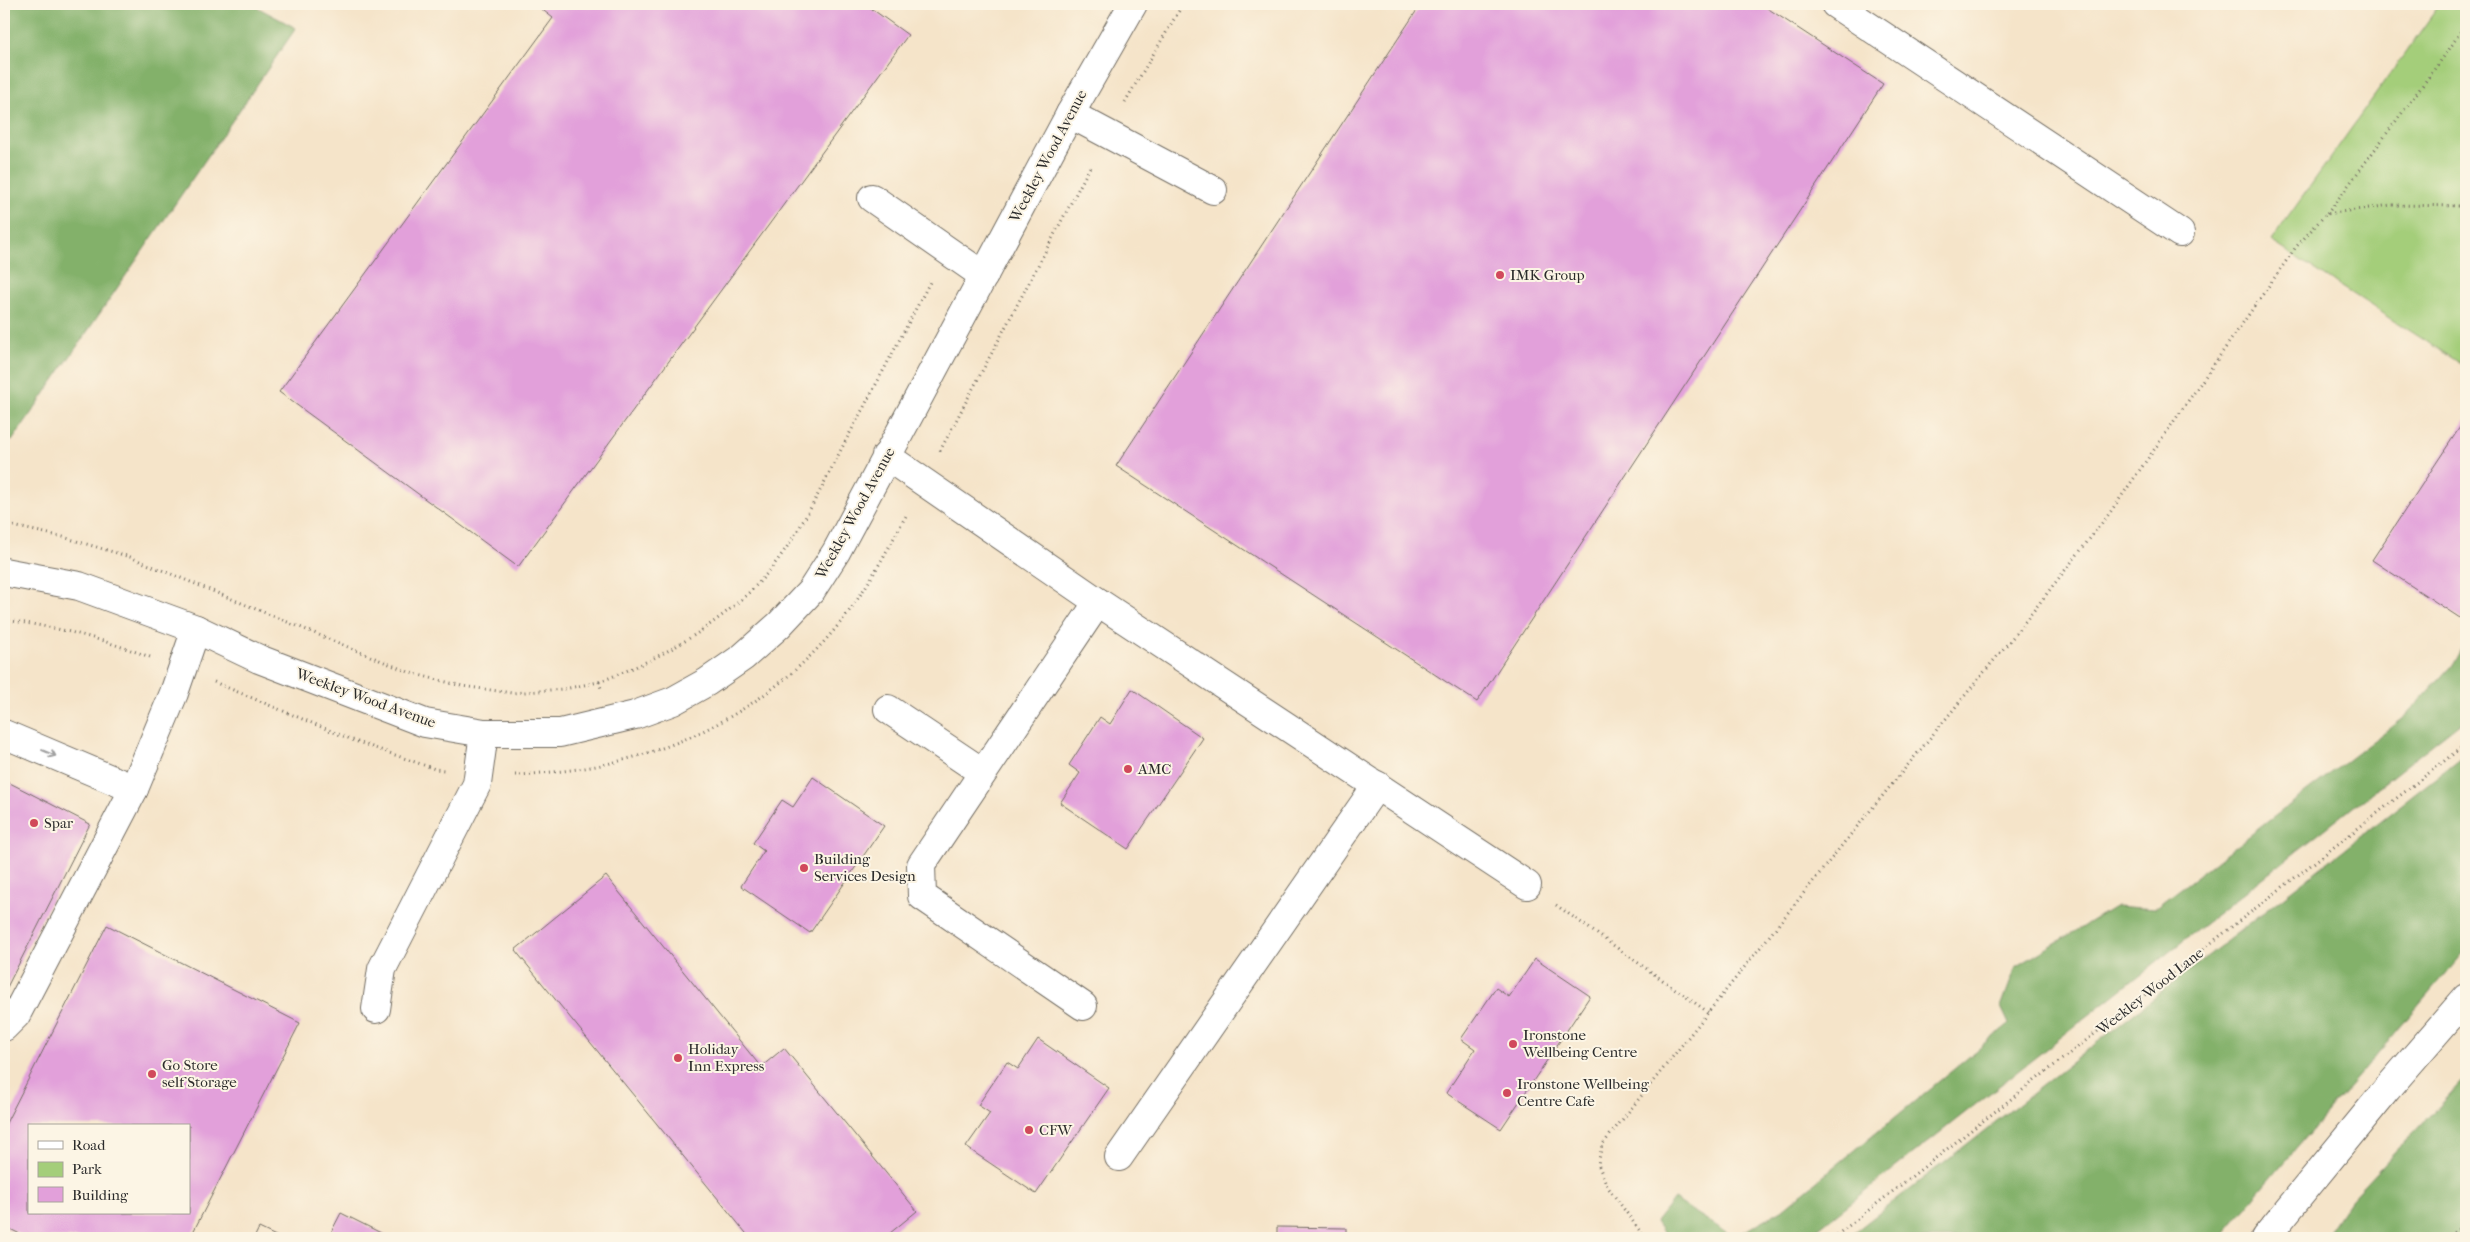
<svg xmlns="http://www.w3.org/2000/svg" width="2470" height="1242" viewBox="0 0 2470 1242" font-family="'IM FELL French Canon',serif">
<rect width="100%" height="100%" fill="#fcf5e5"/>
<filter id="ink" filterUnits="userSpaceOnUse"><feTurbulence type="fractalNoise" baseFrequency=".02" numOctaves="2"/><feDisplacementMap in="SourceGraphic" scale="10" xChannelSelector="R" yChannelSelector="G"/><feConvolveMatrix kernelMatrix="1 2 1 2 8 2 1 2 1" color-interpolation-filters="sRGB"/></filter>
<filter id="wash" filterUnits="userSpaceOnUse"><feTurbulence type="fractalNoise" baseFrequency=".0096" numOctaves="4" result="noise"/><feDisplacementMap in="SourceGraphic" scale="20" xChannelSelector="R" yChannelSelector="G"/><feGaussianBlur stdDeviation="1.12" result="paint"/><feColorMatrix in="noise" values="0 0 0 0 0 0 0 0 0 0 0 0 0 0 0 0 0 1.4 0 .05"/><feComposite in="paint" operator="in"/></filter>
<g filter="url(#wash)">
<rect width="100%" height="100%" fill="#f5e4c9"/>
<polygon fill="#a4ce7a" stroke="#687c52" points="2440,4 2466,4 2466,367 2271,241"/>
<g fill="#83b16a" stroke="#576e4a">
<polygon points="4,4 251,4 296,28 12,441 4,438"/>
<polygon points="2466,640 2466,718 1806,1238 1667,1238 1656,1222 1674,1199 1734,1237 1782,1210 2009,1024 2001,1007 2016,967 2116,906 2154,909 2404,717 2453,664"/>
<polygon points="2466,754 2466,950 2220,1238 1847,1238"/>
<polygon points="2466,1077 2466,1238 2325,1238 2350,1200"/>
</g>
<g id="blocks">
<g fill="#e2a0da" fill-rule="evenodd">
<polygon points="535,4 865,4 908,35 518,567 279,392 553,18"/>
<polygon points="1421,4 1761,4 1883,84 1477,702 1116,466"/>
<polygon points="2466,418 2466,622 2372,560"/>
<polygon points="1132,689 1203,738 1128,849 1060,803 1080,773 1069,765 1100,717 1110,724"/>
<polygon points="813,777 884,826 810,933 741,886 764,851 753,843 782,800 793,807"/>
<polygon points="4,780 90,824 4,993"/>
<polygon points="606,876 761,1067 784,1048 917,1211 884,1238 750,1238 515,950"/>
<path d="M107,925L300,1023L190,1238H28L4,1226V1127ZM29,1126H189V1213H29Z"/>
<polygon points="1535,959 1590,996 1501,1129 1446,1093 1475,1049 1461,1039 1496,988 1509,997"/>
<polygon points="1038,1039 1109,1088 1036,1194 966,1147 990,1113 978,1105 1007,1062 1018,1069"/>
<polygon points="341,1213 391,1238 328,1238"/>
<polygon points="1277,1227 1346,1228 1346,1238 1277,1238"/>
<polygon points="259,1228 280,1238 254,1238"/>
</g>
</g>
</g>
<g filter="url(#ink)">
<use href="#blocks" fill-opacity="0" stroke="#726c62" stroke-width="1"/>
<g fill="none" stroke-linecap="round" stroke-linejoin="round">
<g stroke="#726c62" stroke-width="30">
<g id="minor">
<polyline points="1835,4 2180,233"/>
<polyline points="1070,114 1213,190"/>
<polyline points="872,198 984,276"/>
<polyline points="886,456 1098,602 1527,885"/>
<polyline points="4,572 79,586 196,629 259,659 425,723 484,733 560,733 635,715 673,701 707,682 743,657 779,625 811,591 836,552 1070,114 1133,4"/>
<polyline points="888,709 982,772"/>
<polyline points="4,734 134,789"/>
<polyline points="1083,1006 922,896 921,865 1098,602"/>
<polyline points="376,1009 382,969 477,784 484,733"/>
<polyline points="4,1027 16,1015 134,789 174,693 196,629"/>
<polyline points="1119,1157 1377,785"/>
</g>
</g>
<g stroke="#726c62" stroke-width="30">
<polyline id="major" points="2265,1238 2387,1089 2466,998"/>
</g>
<g stroke="#726c62" stroke-width="3" stroke-dasharray="1 4" stroke-linecap="butt">
<polyline points="1125,102 1183,4"/>
<polyline points="2327,214 2448,51 2466,23"/>
<polyline points="940,451 1091,165"/>
<polyline points="4,524 63,537 130,557 411,673 462,686 512,693 564,689 599,682 601,688"/>
<path d="M4,620C55,626 102,639 150,657"/>
<polyline points="214,682 355,741 435,769 444,770"/>
<path d="M599,682C655,660 696,639 742,599C789,558 817,496 845,442C874,389 902,335 930,282"/>
<path d="M515,775C527,775 540,773 552,772C660,763 765,713 835,629C864,595 885,554 907,514"/>
<polyline points="1556,905 1708,1012"/>
<polyline points="1645,1238 1607,1186 1598,1164 1602,1145 1847,839 2013,637 2109,514 2296,247 2326,214 2391,205 2466,206"/>
<polyline points="1833,1238 2466,744"/>
<polyline points="2445,1238 2466,1224"/>
</g>
<use href="#minor" stroke="#fff" stroke-width="28"/>
<use href="#major" stroke="#fff" stroke-width="28"/>
</g>
<defs><path id="oneway-shaft" d="M-6 0H5M1.5-3L5.5 0L1.5 3" fill="none" stroke-width="1.6" stroke-linecap="round" stroke-linejoin="round" transform="scale(1.25)"/></defs>
<use stroke="#a0a0a0" href="#oneway-shaft" transform="translate(49 753) rotate(23)"/>
</g>
<g fill="#d1495b" stroke="#fcf5e5" stroke-width="2">
<circle cx="1500" cy="275" r="5"/>
<circle cx="1128" cy="769" r="5"/>
<circle cx="34" cy="823" r="5"/>
<circle cx="804" cy="868" r="5"/>
<circle cx="1513" cy="1044" r="5"/>
<circle cx="678" cy="1058" r="5"/>
<circle cx="152" cy="1074" r="5"/>
<circle cx="1507" cy="1093" r="5"/>
<circle cx="1029" cy="1130" r="5"/>
</g>
<g text-anchor="middle" dominant-baseline="central" stroke-width="4" stroke-linejoin="round" paint-order="stroke">
<g font-size="15" fill="#2b2b2b" stroke="#fcf5e5">
<text transform="translate(1048 156) rotate(-62)">Weekley Wood Avenue</text>
<text transform="translate(855 513) rotate(-61)">Weekley Wood Avenue</text>
<text transform="translate(366 698) rotate(20)">Weekley Wood Avenue</text>
<text transform="translate(2150 991) rotate(-38)">Weekley Wood Lane</text>
</g>
<g font-size="15" fill="#2b2b2b" stroke="#fcf5e5" text-anchor="start">
<text x="1510" y="275">IMK Group</text>
<text x="1138" y="769">AMC</text>
<text x="44" y="823">Spar</text>
<text x="814" y="859">Building<tspan x="814" dy="17">Services Design</tspan></text>
<text x="1523" y="1035">Ironstone<tspan x="1523" dy="17">Wellbeing Centre</tspan></text>
<text x="688" y="1049">Holiday<tspan x="688" dy="17">Inn Express</tspan></text>
<text x="162" y="1065">Go Store<tspan x="162" dy="17">self Storage</tspan></text>
<text x="1517" y="1084">Ironstone Wellbeing<tspan x="1517" dy="17">Centre Cafe</tspan></text>
<text x="1039" y="1130">CFW</text>
</g>
</g>
<rect width="2470" height="1242" fill="none" stroke="#fcf5e5" stroke-width="20"/>
<rect x="28" y="1124" width="162" height="90" fill="#fcf5e5" stroke="#a8a49b"/>
<rect x="38" y="1141" width="25" height="8" fill="#ffffff" stroke="#a8a49b"/>
<text x="72" y="1150" font-size="15" fill="#2b2b2b">Road</text>
<rect x="38" y="1162" width="25" height="15" fill="#a4ce7a" stroke="#a8a49b"/>
<text x="72" y="1174" font-size="15" fill="#2b2b2b">Park</text>
<rect x="38" y="1187" width="25" height="15" fill="#e2a0da" stroke="#a8a49b"/>
<text x="72" y="1200" font-size="15" fill="#2b2b2b">Building</text>
</svg>
